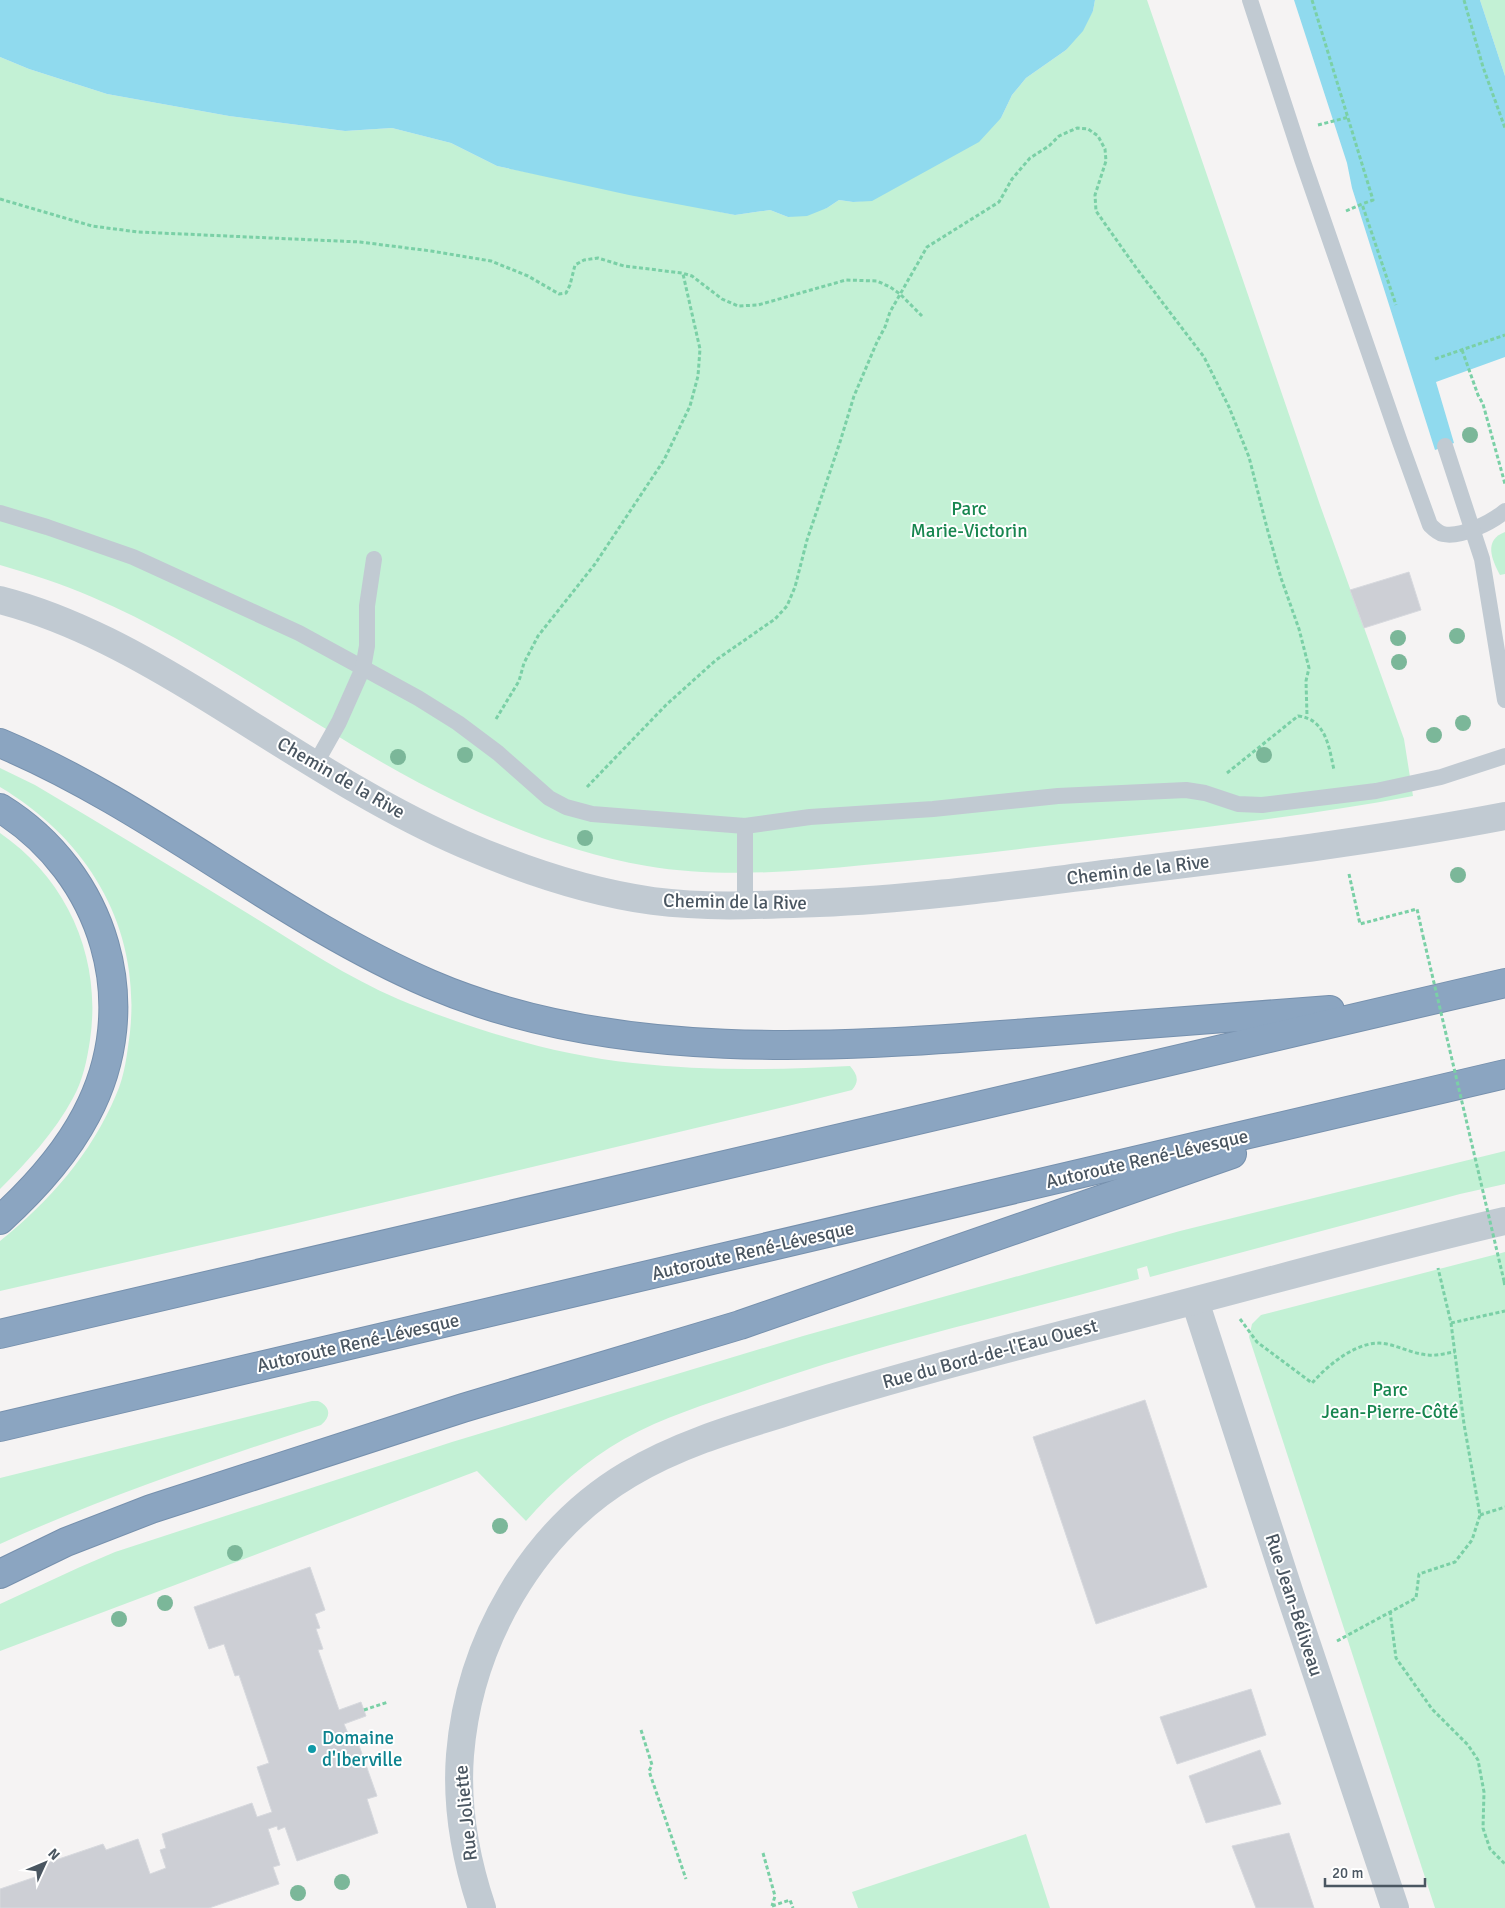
<svg xmlns="http://www.w3.org/2000/svg" width="1505" height="1908" viewBox="0 0 1505 1908" font-family="Signika,sans-serif">
<rect width="100%" height="100%" fill="#f5f3f3"/>
<g fill="#c3f1d5">
<path d="M1095,0H1147L1320,505L1404,739L1413,796C1285,820 1156,833 1027,848C973,855 918,860 864,865C794,872 716,878 647,866C581,855 518,831 457,802C331,742 220,652 92,597C62,584 31,574 0,565V57L29,69L107,94L229,116L345,131L392,128L451,143L497,166L735,215L770,210L788,217L827,208L839,200L853,202L872,200L916,176L1001,118L1012,95L1026,78L1066,50L1093,11Z"/>
<polygon points="1480,0 1505,0 1505,76"/>
<path d="M1505,532V574L1500,575C1492,560 1483,540 1505,532Z"/>
<path d="M0,768L35,785C108,828 180,872 252,916C299,945 347,977 398,999C471,1029 554,1055 633,1063C705,1071 777,1070 850,1066C857,1074 860,1081 852,1090L792,1105L289,1225L0,1291V1241C50,1201 91,1154 116,1095C125,1075 127,1054 130,1032C141,928 89,840 0,787Z"/>
<path d="M0,833C68,880 102,958 90,1040C87,1060 83,1080 73,1098C55,1132 27,1162 0,1189Z"/>
<path d="M1505,1151V1184L1460,1194L1150,1277L1147,1266L1137,1269L1139,1279C1009,1315 877,1344 750,1389C707,1404 663,1417 624,1439C587,1460 553,1490 526,1521L477,1471L0,1651V1604L80,1567L115,1552L452,1442L803,1336L1180,1231Z"/>
<polygon points="1505,1252 1505,1908 1435,1908 1249,1337 1252,1324 1261,1315"/>
<path d="M312,1401H318C330,1406 332,1416 321,1425C213,1460 104,1497 0,1544V1478Z"/>
<polygon points="1026,1834 1050,1908 858,1908 852,1892"/>
</g>
<g fill="#90daee">
<polygon points="0,0 1095,0 1093,11 1083,31 1066,50 1026,78 1012,95 1001,118 979,142 872,201 853,202 839,200 827,208 807,216 788,217 770,210 735,215 629,195 497,166 451,143 392,128 345,131 229,116 107,94 29,69 0,57"/>
<polygon points="1294,0 1480,0 1505,76 1505,357 1436,382 1454,443 1435,450 1352,188 1347,163"/>
</g>
<g fill="#cdcfd5" stroke="#d7d9de">
<polygon points="1409,572 1421,610 1364,628 1350,590"/>
<polygon points="1145,1400 1207,1587 1096,1624 1033,1437"/>
<polygon points="310,1567 325,1610 315,1614 320,1628 316,1629 323,1649 318,1650 339,1710 361,1702 366,1716 344,1724 349,1736 355,1734 377,1796 367,1799 378,1833 297,1861 285,1827 278,1830 277,1826 268,1829 280,1865 273,1867 279,1884 209,1908 0,1908 0,1889 44,1874 41,1865 103,1844 106,1850 138,1839 150,1874 166,1868 160,1850 166,1848 162,1834 252,1803 257,1817 272,1812 257,1767 269,1763 239,1675 235,1676 224,1644 209,1649 194,1607"/>
<polygon points="1251,1689 1266,1735 1177,1764 1160,1717"/>
<polygon points="1260,1750 1281,1804 1206,1823 1189,1776"/>
<polygon points="1289,1833 1314,1908 1256,1908 1232,1846"/>
</g>
<g fill="none" stroke-linecap="round" stroke-linejoin="round">
<g stroke="#7690ad" stroke-width="30">
<g id="motorway">
<path d="M0,743C152,807 279,919 430,984C614,1063 832,1048 1028,1033C1129,1025 1229,1018 1330,1010"/>
<path d="M0,808C105,873 145,1005 86,1115C65,1155 34,1189 0,1220"/>
<polyline points="0,1334 1505,983"/>
<polyline points="0,1427 1505,1074"/>
<polyline points="0,1574 66,1542 151,1509 463,1408 740,1325 1232,1154"/>
</g>
</g>
<g stroke="#7ad0a6" stroke-width="3" stroke-dasharray="4 2.5" stroke-linecap="butt">
<polyline points="1312,0 1373,200 1362,204"/>
<polyline points="1464,0 1483,67 1505,128"/>
<polyline points="1318,125 1349,117"/>
<polyline points="0,199 92,226 138,232 360,242 431,251 491,261 528,276 559,294 566,293 570,285 575,265 584,260 598,258 624,266 682,273 692,276 722,299 738,306 758,305 846,280 877,281 890,287 900,294 922,316"/>
<polyline points="1346,211 1362,204 1396,305"/>
<polyline points="1462,350 1478,395 1483,404 1505,484"/>
<polyline points="1435,359 1505,335"/>
<polyline points="496,719 519,681 524,663 538,636 595,564 664,460 690,406 698,376 700,349 683,274"/>
<path d="M1227,773L1298,716C1326,719 1329,747 1334,770"/>
<polyline points="587,787 666,705 716,660 775,619 787,606 795,587 807,540 840,442 854,396 877,342 885,327 890,312 927,247 999,202 1012,179 1030,158 1049,146 1059,136 1077,128 1088,129 1098,136 1105,149 1106,161 1095,195 1096,211 1137,269 1204,357 1229,407 1249,457 1267,528 1281,578 1299,629 1309,668 1306,681 1307,716"/>
<polyline points="1349,874 1360,924 1417,909 1423,936"/>
<polyline points="1504,1281 1505,1287"/>
<path d="M1240,1319L1257,1342L1312,1383C1329,1364 1360,1338 1387,1344C1401,1347 1414,1354 1428,1355C1437,1356 1446,1353 1455,1352"/>
<polyline points="1451,1323 1505,1311"/>
<polyline points="1480,1515 1505,1507"/>
<polyline points="1390,1611 1396,1658 1432,1709 1468,1745 1478,1760 1484,1792 1483,1828 1490,1849 1505,1864"/>
<polyline points="1337,1641 1416,1598 1419,1574 1455,1562 1472,1540 1480,1515 1464,1424 1451,1323 1438,1268"/>
<polyline points="364,1710 388,1702"/>
<polyline points="641,1730 652,1765 649,1771 686,1879"/>
<polyline points="763,1853 775,1896 772,1906"/>
<polyline points="772,1906 790,1900 793,1908"/>
</g>
<g stroke="#c1cad2" stroke-width="16">
<path d="M1250,0L1302,159L1400,442L1430,525C1434,529 1438,533 1443,534C1461,538 1492,522 1505,511"/>
<polyline points="1445,446 1482,559 1505,700"/>
<polyline points="0,513 47,527 133,557 299,633 418,698 458,723 498,753 549,798 566,807 592,814 745,826 810,817 933,809 1058,796 1186,790 1205,793 1238,804 1262,805 1376,791 1441,777 1505,756"/>
<polyline points="316,763 339,722 363,668 367,646 367,606 374,559"/>
<polyline points="745,826 745,905"/>
</g>
<g stroke="#c1cad2" stroke-width="28">
<path d="M0,600C74,619 143,658 208,698C291,749 373,805 463,844C523,870 587,892 653,901C708,908 764,905 819,903C917,899 1015,885 1112,873C1243,857 1375,841 1505,816"/>
<polyline points="1195,1301 1290,1594 1395,1908"/>
</g>
<path stroke="#c1cad2" stroke-width="28" d="M482,1908C466,1860 456,1806 460,1755C469,1643 531,1532 629,1474C676,1446 728,1430 780,1414C879,1382 979,1356 1080,1330C1222,1295 1362,1254 1505,1221"/>
<use href="#motorway" stroke="#8ba5c1" stroke-width="28"/>
<polyline stroke="#7ad0a6" stroke-width="3" stroke-dasharray="4 2.5" stroke-linecap="butt" points="1423,936 1504,1281"/>
</g>
<g fill="#7bb799">
<circle cx="1470" cy="435" r="8"/>
<circle cx="1457" cy="636" r="8"/>
<circle cx="1398" cy="638" r="8"/>
<circle cx="1399" cy="662" r="8"/>
<circle cx="1463" cy="723" r="8"/>
<circle cx="1434" cy="735" r="8"/>
<circle cx="465" cy="755" r="8"/>
<circle cx="1264" cy="755" r="8"/>
<circle cx="398" cy="757" r="8"/>
<circle cx="585" cy="838" r="8"/>
<circle cx="1458" cy="875" r="8"/>
<circle cx="500" cy="1526" r="8"/>
<circle cx="235" cy="1553" r="8"/>
<circle cx="165" cy="1603" r="8"/>
<circle cx="119" cy="1619" r="8"/>
<circle cx="342" cy="1882" r="8"/>
<circle cx="298" cy="1893" r="8"/>
</g>
<circle fill="#0f9aa8" stroke="#fff" stroke-width="2" cx="312" cy="1749" r="5"/>
<g text-anchor="middle" dominant-baseline="central" stroke-width="4" stroke-linejoin="round" paint-order="stroke">
<g font-size="19" fill="#17864f" stroke="#fff">
<text x="969" y="509">Parc<tspan x="969" dy="22">Marie-Victorin</tspan></text>
<text x="1390" y="1390">Parc<tspan x="1390" dy="22">Jean-Pierre-Côté</tspan></text>
</g>
<g font-size="19" fill="#4a5661" stroke="#fff">
<text transform="translate(341 778) rotate(30)">Chemin de la Rive</text>
<text transform="translate(1138 870) rotate(-7)">Chemin de la Rive</text>
<text transform="translate(735 902) rotate(1)">Chemin de la Rive</text>
<text transform="translate(1147 1159) rotate(-13)">Autoroute René-Lévesque</text>
<text transform="translate(753 1251) rotate(-13)">Autoroute René-Lévesque</text>
<text transform="translate(358 1343) rotate(-13)">Autoroute René-Lévesque</text>
<text transform="translate(990 1354) rotate(-15)">Rue du Bord-de-l'Eau Ouest</text>
<text transform="translate(1294 1605) rotate(72)">Rue Jean-Béliveau</text>
<text transform="translate(466 1813) rotate(-96)">Rue Joliette</text>
</g>
<g font-size="19" fill="#0d838f" stroke="#fff" text-anchor="start">
<text x="322" y="1738">Domaine<tspan x="322" dy="22">d'Iberville</tspan></text>
</g>
</g>
<g transform="translate(45 1863) rotate(46)" stroke="#ffffff" stroke-width="4" paint-order="stroke">
<path d="M0-4L9 19L0 12L-9 19Z" fill="#4a5661"/>
<text y="-8" font-size="14" font-weight="bold" text-anchor="middle" fill="#4a5661">N</text>
</g>
<path d="M1325 1878v8h100v-8" fill="none" stroke="#4a5661" stroke-width="2.5"/>
<text x="1332" y="1878" font-size="15" fill="#4a5661" stroke="#ffffff" stroke-width="4" paint-order="stroke">20 m</text>
</svg>
